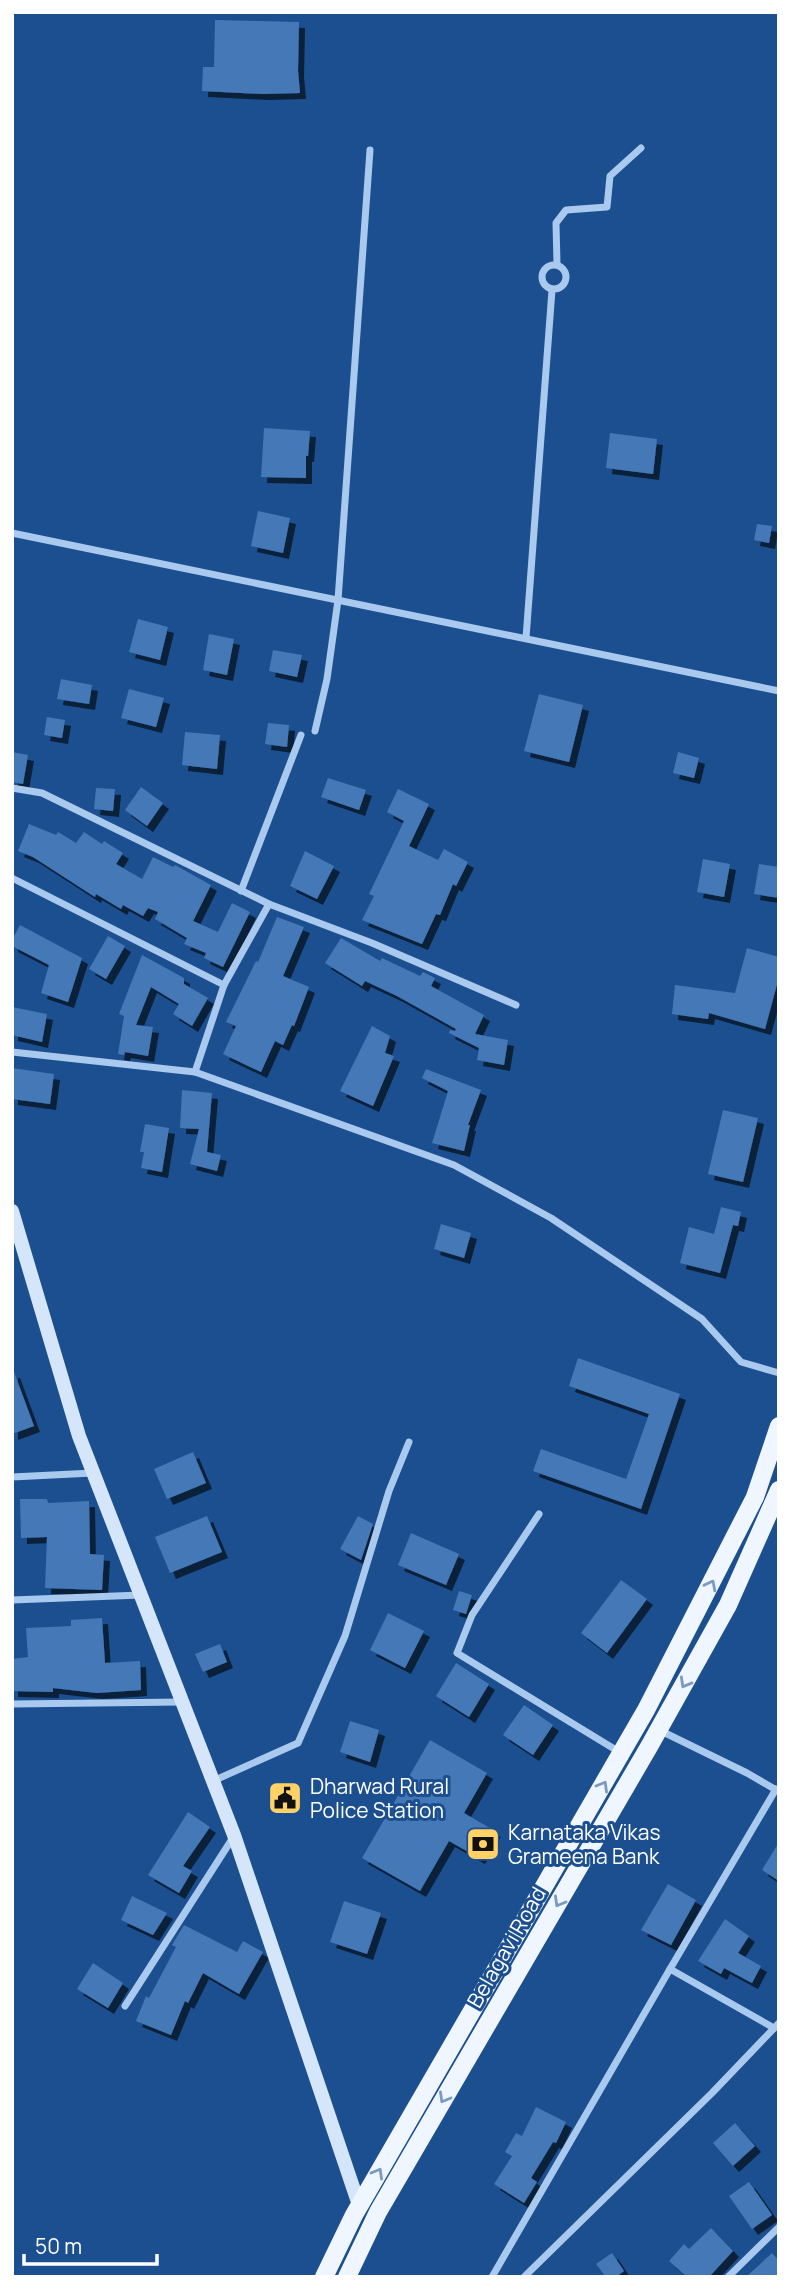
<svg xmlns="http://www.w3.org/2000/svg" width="791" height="2289" viewBox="0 0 791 2289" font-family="Manrope,sans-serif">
<defs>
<filter id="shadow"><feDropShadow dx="6" dy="6" stdDeviation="0" flood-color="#0009"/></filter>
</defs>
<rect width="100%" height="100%" fill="#1b4f8f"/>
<g fill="#4478b7" filter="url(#shadow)">
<polygon points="215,20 299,22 298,71 300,93 263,94 202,91 203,67 214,67"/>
<polygon points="264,428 310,431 308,456 306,456 306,478 261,477"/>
<polygon points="610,433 657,439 653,474 606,468"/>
<polygon points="258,511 290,518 283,553 251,546"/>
<polygon points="757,524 772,526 769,543 754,540"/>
<polygon points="138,619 168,627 160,660 129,652"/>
<polygon points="209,634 234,639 227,675 203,670"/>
<polygon points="273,650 302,655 297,677 269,671"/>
<polygon points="61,679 92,685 89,704 57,699"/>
<polygon points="129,689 164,698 156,727 121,718"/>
<polygon points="539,694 583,705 569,762 524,751"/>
<polygon points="47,717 65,720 62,738 44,735"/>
<polygon points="268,723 289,725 287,747 265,744"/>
<polygon points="185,732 220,735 217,769 182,765"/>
<polygon points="12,752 28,755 23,784 12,782"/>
<polygon points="678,752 699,758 694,778 673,773"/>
<polygon points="328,778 366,790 359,810 321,797"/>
<polygon points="141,787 163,803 147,826 125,810"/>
<polygon points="96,788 115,789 113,811 94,809"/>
<polygon points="398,789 429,804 409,846 438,860 444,849 468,862 456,886 453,884 440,915 436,914 422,944 362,920 374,896 369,894 404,821 387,812"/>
<polygon points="29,824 56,835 58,832 76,843 84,832 102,844 104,841 123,853 116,864 142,879 153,857 173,867 175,865 211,885 193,921 218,932 232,903 250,912 223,967 204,958 206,953 184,944 187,938 155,919 158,912 148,908 143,916 123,905 121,909 96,894 95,897 33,857 18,851"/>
<polygon points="305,851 334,866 317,899 290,886"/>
<polygon points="703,859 730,864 724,897 697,892"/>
<polygon points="759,864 779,867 779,898 754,894"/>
<polygon points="277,917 304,927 283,976 309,987 294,1026 292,1025 283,1045 275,1041 261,1072 223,1054 236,1026 226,1022 256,961 258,962"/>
<polygon points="20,925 82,958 68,1002 41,993 49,965 12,946 12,940"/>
<polygon points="108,936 125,946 106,979 89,969"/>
<polygon points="341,938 380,961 382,958 420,976 423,972 435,978 431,986 484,1015 475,1034 508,1040 504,1065 477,1060 479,1048 449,1033 450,1030 455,1031 456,1029 397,996 365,981 362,986 325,963"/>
<polygon points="747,948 779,957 779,977 765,1029 709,1013 708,1019 672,1014 675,985 735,993"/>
<polygon points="142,955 184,978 184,984 208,998 192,1026 173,1014 179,1004 151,987 136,1025 153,1027 148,1056 125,1052 124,1055 118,1054 124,1016 119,1014"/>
<polygon points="12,1007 47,1014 42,1042 12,1035"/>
<polygon points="372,1026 390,1036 385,1053 394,1056 373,1106 340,1091"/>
<polygon points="12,1068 54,1074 50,1104 12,1099"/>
<polygon points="426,1069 481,1090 468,1125 470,1125 464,1151 432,1143 448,1091 422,1078"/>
<polygon points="182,1090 212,1093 207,1152 221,1155 217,1171 190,1164 199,1129 180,1128"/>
<polygon points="723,1110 758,1118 743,1182 708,1174"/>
<polygon points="145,1124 169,1128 162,1172 141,1168 144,1152 140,1152"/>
<polygon points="721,1207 741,1212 738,1226 733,1225 720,1273 680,1263 689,1227 714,1234"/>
<polygon points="441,1224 471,1233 464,1258 434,1249"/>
<polygon points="578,1358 680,1394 641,1509 533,1471 541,1449 626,1479 649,1414 569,1386"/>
<polygon points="12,1372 14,1372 34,1426 12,1434"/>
<polygon points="193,1452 206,1483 167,1499 154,1469"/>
<polygon points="20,1499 47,1499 48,1503 89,1501 90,1554 104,1555 102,1590 45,1588 47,1537 21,1538"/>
<polygon points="207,1516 222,1552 170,1573 155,1537"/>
<polygon points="358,1516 373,1524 361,1560 340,1549"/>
<polygon points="411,1533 459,1554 446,1585 398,1565"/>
<polygon points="621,1580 647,1599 607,1653 581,1633"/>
<polygon points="459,1591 472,1595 466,1614 453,1610"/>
<polygon points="388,1613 424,1631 405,1668 370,1650"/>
<polygon points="102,1618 105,1663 140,1661 141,1690 97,1693 53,1688 53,1692 12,1691 12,1659 28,1657 26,1628 71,1626 71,1620"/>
<polygon points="220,1644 227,1662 203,1672 195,1654"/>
<polygon points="456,1663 489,1684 469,1717 436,1696"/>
<polygon points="524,1705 553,1725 533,1755 503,1735"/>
<polygon points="350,1721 379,1730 370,1762 340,1752"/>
<polygon points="430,1740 487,1773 464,1813 495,1831 479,1858 449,1841 420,1891 362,1858"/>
<polygon points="188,1812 210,1827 183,1866 192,1871 179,1893 148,1875"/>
<polygon points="779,1842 779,1881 762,1870"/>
<polygon points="668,1884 696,1900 671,1945 641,1930"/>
<polygon points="132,1896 167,1913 153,1935 121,1920"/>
<polygon points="344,1901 381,1913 367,1954 330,1942"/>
<polygon points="725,1919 749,1936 738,1953 761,1966 752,1983 724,1968 721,1974 698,1961"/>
<polygon points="184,1925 237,1952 243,1941 263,1952 239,1994 203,1973 188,2003 185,2001 171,2035 136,2021 146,1996 149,1998 176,1947 172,1945"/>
<polygon points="93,1963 123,1983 108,2008 77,1989"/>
<polygon points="536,2107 566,2122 556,2143 553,2142 531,2178 537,2182 524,2203 494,2184 512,2156 505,2152 516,2133 522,2136"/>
<polygon points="735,2123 755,2146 733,2166 713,2143"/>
<polygon points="749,2182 772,2215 752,2229 729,2196"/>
<polygon points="711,2228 733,2251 709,2277 687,2277 669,2261 684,2244 689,2249"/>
<polygon points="612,2253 624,2271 616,2277 606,2277 596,2264"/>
<polygon points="772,2253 779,2261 779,2277 746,2277"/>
</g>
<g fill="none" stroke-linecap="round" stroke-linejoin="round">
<g stroke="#a9c9ee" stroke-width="7">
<polyline points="557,264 556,223 566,210 607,207 610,176 641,148"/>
<circle cx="554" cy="277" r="12"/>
<polyline points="12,533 779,691"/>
<polyline points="526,638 552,290"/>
<polyline points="315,731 327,679 338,600 370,150"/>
<polyline points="12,788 42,793 269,904 372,943 516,1005"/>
<polyline points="12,878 224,985"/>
<polyline points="241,891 301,735"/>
<polyline points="12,1052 195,1072 454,1165 551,1218 702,1319 741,1362 779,1373"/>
<polyline points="195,1072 224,985 269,904"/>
<polyline points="12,1477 93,1473"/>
<polyline points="539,1514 472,1615 457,1653 621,1753"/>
<polyline points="12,1600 141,1595"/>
<polyline points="12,1704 182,1702"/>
<polyline points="659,1730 747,1773 778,1791"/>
<polyline points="213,1781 298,1743 345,1636 389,1491 409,1442"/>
<polyline points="670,1969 776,1789"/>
<polyline points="125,2006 234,1836"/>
<polyline points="492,2277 670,1969 774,2028"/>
<polyline points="524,2277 712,2093 779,2023"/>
<polyline points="728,2277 779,2227"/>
</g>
<polyline stroke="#d6e6fa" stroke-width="14" points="12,1211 79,1436 234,1835 359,2205"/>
<g stroke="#f0f6ff" stroke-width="18">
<polyline points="324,2277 354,2215 646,1710 755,1497 779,1426"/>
<polyline points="347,2277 378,2212 650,1745 728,1605 779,1490"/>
</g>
</g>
<defs><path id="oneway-chevron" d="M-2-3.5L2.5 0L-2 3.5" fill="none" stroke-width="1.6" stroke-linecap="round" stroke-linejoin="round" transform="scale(1.75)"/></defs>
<g stroke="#7b9ac1">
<use href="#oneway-chevron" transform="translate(711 1585) rotate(-63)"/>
<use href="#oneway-chevron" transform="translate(685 1683) rotate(119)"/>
<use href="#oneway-chevron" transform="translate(603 1786) rotate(-60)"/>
<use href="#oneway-chevron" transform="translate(559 1902) rotate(120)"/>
<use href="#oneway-chevron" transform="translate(444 2098) rotate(120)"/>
<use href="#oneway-chevron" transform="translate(378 2173) rotate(-60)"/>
</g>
<defs>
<g id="civic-square" transform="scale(1.75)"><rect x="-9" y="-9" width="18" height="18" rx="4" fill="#ffd166" stroke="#1b4f8f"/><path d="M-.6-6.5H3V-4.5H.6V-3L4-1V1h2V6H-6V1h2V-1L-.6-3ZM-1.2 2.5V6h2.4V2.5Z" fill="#111"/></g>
<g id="bank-square" transform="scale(1.75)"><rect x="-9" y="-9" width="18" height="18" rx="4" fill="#ffd166" stroke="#1b4f8f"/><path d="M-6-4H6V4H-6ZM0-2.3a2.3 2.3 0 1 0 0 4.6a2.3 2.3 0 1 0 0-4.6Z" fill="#111"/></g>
</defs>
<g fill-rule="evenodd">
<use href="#civic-square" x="285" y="1798"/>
<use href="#bank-square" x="483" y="1844"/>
</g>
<g text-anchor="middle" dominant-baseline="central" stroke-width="6" stroke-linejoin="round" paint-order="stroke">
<g font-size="21" fill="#fff" stroke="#1b4f8f" text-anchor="start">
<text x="310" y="1786">Dharwad Rural<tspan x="310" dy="24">Police Station</tspan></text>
<text x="508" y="1832">Karnataka Vikas<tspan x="508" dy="24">Grameena Bank</tspan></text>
</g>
<g font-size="21" fill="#fff" stroke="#1b4f8f">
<text transform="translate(506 1947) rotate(-60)">Belagavi Road</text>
</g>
</g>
<rect width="791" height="2289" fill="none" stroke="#ffffff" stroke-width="28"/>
<path d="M24 2254v10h133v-10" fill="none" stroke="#ffffff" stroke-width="3.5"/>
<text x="35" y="2254" font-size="21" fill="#ffffff" stroke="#1b4f8f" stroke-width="5" paint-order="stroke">50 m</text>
</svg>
